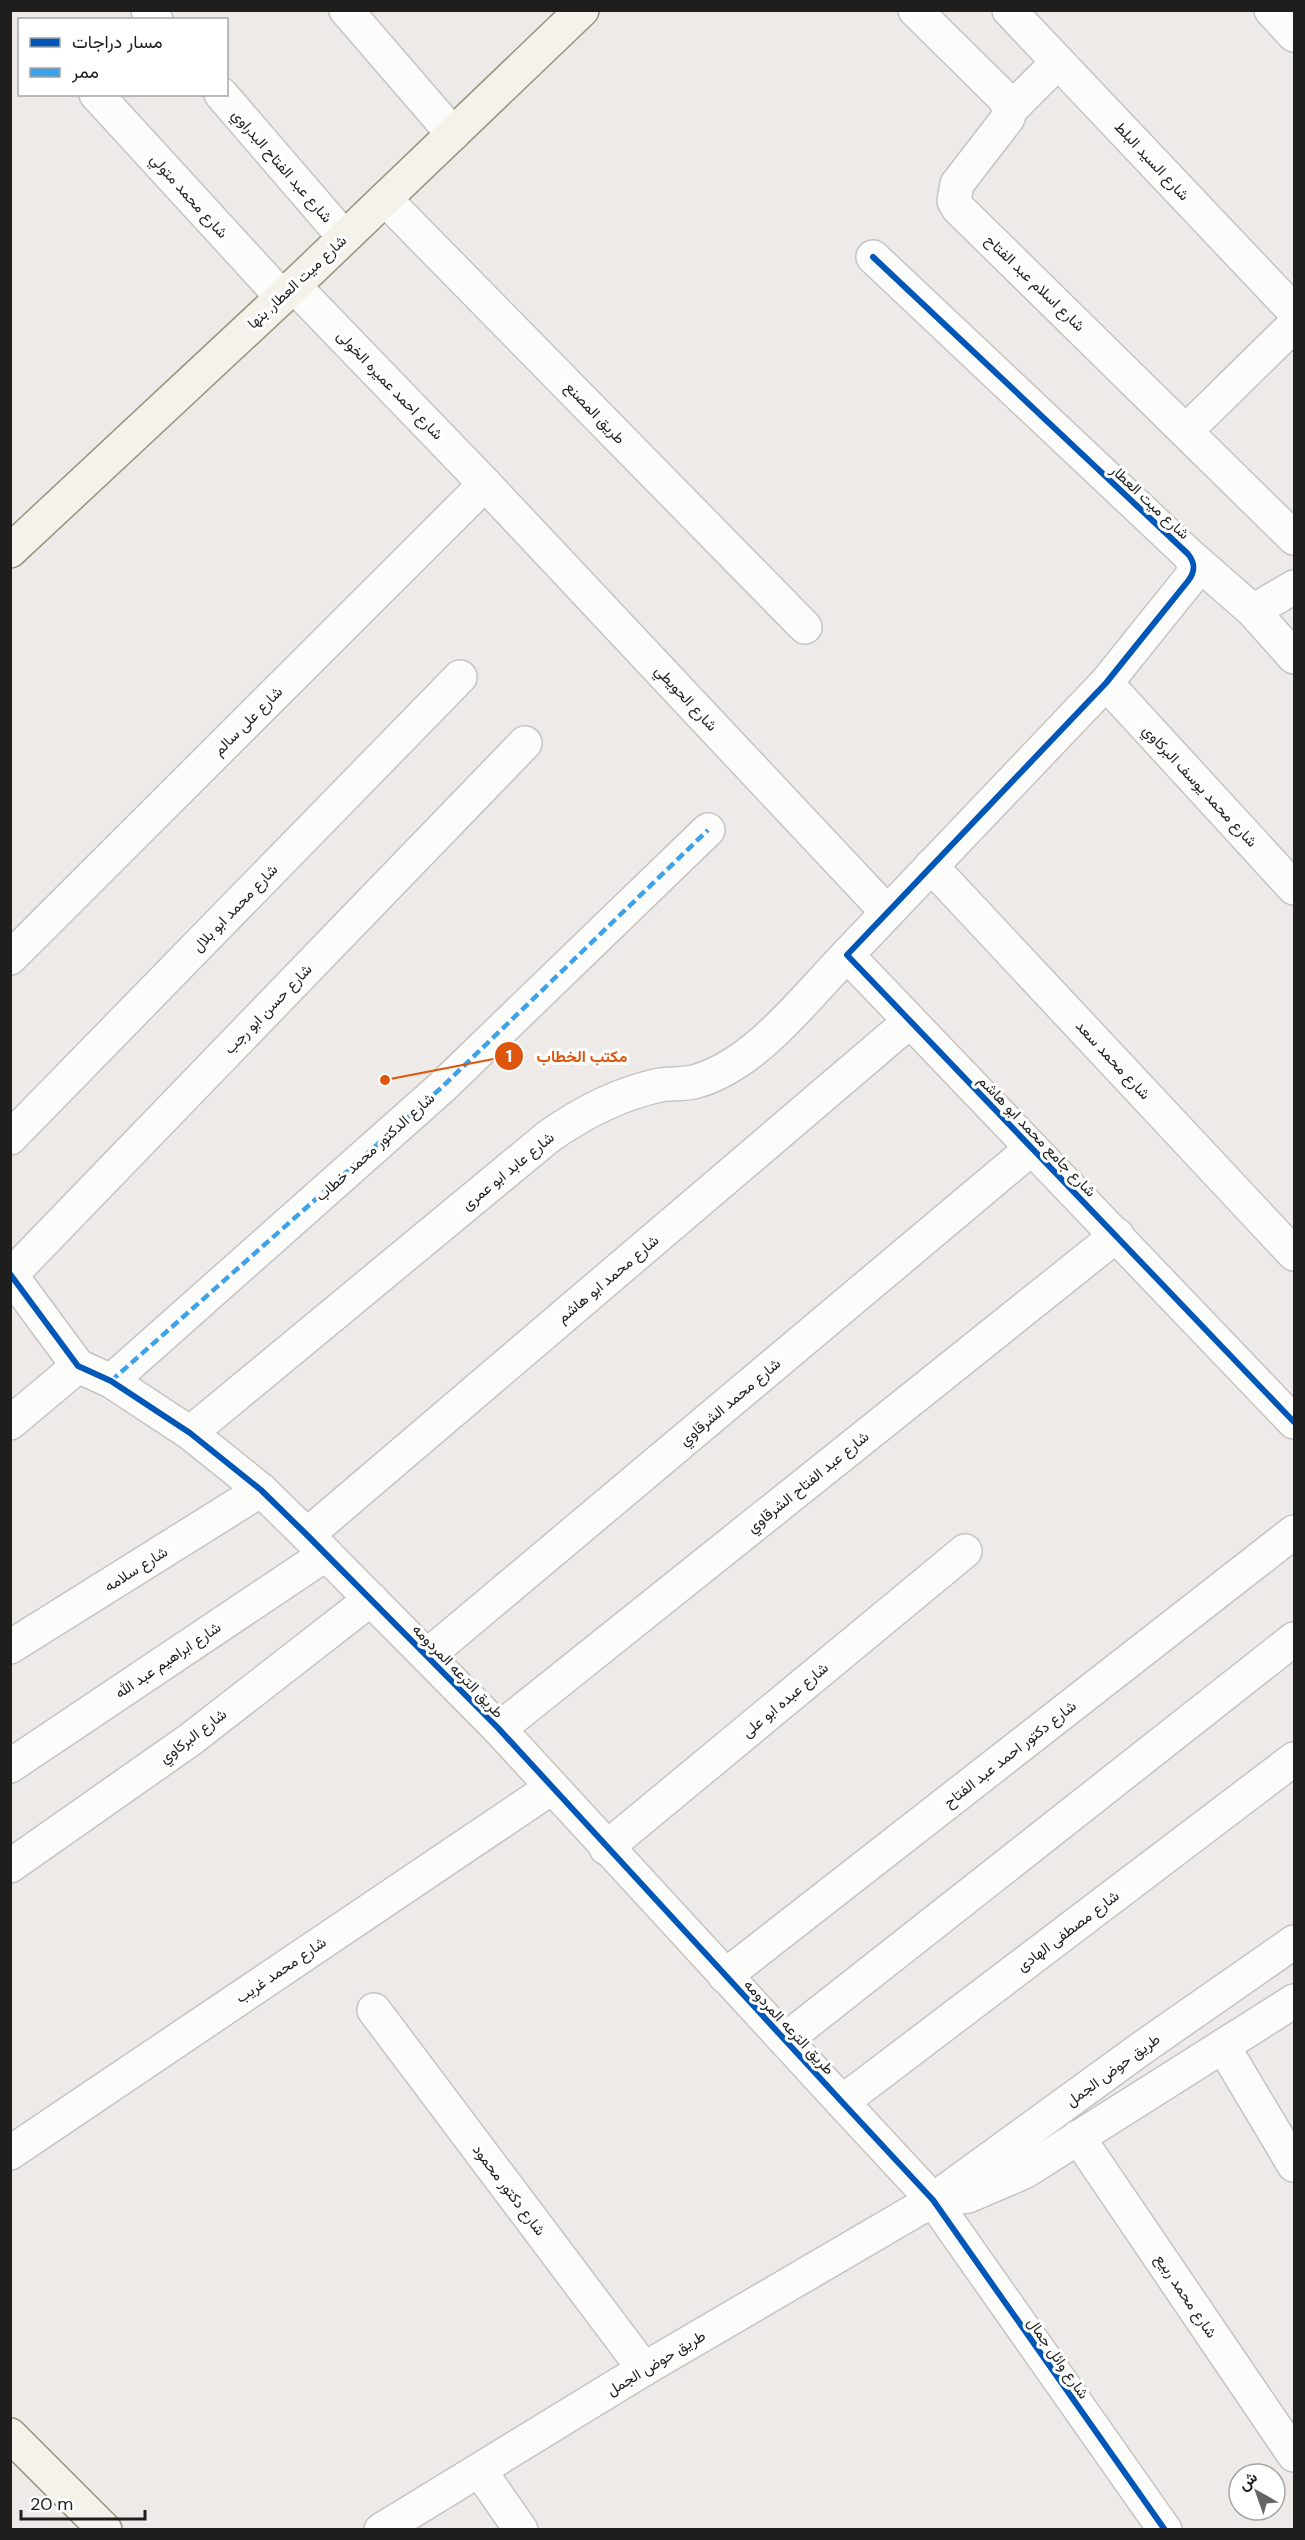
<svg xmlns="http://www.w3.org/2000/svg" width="1305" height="2540" viewBox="0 0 1305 2540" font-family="'DM Sans',Vazirmatn,sans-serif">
<rect width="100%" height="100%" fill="#edeae7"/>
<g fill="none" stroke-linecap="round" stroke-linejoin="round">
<g stroke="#c5c4c3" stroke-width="36">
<g id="minor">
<polyline points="148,10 156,20"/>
<polyline points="346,10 453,134"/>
<polyline points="915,10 1004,98 1010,110 1008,118 957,184 954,201 958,208 1294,538"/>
<polyline points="1009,10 1294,311"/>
<polyline points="1271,10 1294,35"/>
<polyline points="96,94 282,297"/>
<polyline points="221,94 344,237"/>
<polyline points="1010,110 1058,62"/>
<polyline points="385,199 805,627"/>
<path d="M873,257L1188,554C1196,564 1195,572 1188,581L1106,683L847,955L1294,1422"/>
<polyline points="294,286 485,484 887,912"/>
<polyline points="1186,431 1294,325"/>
<polyline points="1188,554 1253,611 1294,587"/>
<polyline points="1253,611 1294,657"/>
<polyline points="1106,683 1294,888"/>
<polyline points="931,866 1294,1254"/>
<polyline points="10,958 485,484"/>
<polyline points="10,1138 460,677"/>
<polyline points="10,1274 78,1366 111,1381 190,1433 261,1490 307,1535 499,1729 842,2102 933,2200 1165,2530"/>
<polyline points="11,1275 525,743"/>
<polyline points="111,1381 441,1088 708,830"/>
<polyline points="10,1423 78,1366"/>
<path d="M190,1433L548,1137C583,1112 618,1094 660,1085C672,1083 685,1085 697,1081C756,1064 805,998 847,955"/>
<polyline points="307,1535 909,1022"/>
<polyline points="10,1647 261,1490"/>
<polyline points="427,1656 1032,1148"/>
<polyline points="499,1729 1117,1235"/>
<polyline points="10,1766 326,1554"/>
<polyline points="606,1848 965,1551"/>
<polyline points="10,1866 191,1739 371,1599"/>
<polyline points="725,1976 1294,1532"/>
<polyline points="374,2010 644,2369"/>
<polyline points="785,2040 1294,1639"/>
<polyline points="1223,2046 1294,2165"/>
<polyline points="842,2102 1294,1759"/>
<polyline points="1078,2137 1294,2455"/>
<polyline points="10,2153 551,1788"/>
<polyline points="946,2198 968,2196 1024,2172 1294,2001"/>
<polyline points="480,2471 521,2530"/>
<polyline points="381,2530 644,2369 933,2200 1142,2048 1294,1942"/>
</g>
</g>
<g stroke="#98957e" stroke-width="36">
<g id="secondary">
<polyline points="10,551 294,286 582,10"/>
<polyline points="10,2435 105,2530"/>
</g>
</g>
<use href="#minor" stroke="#fcfcfb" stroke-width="33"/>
<use href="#secondary" stroke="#f4f2ea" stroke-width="33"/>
<polyline stroke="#3da2ea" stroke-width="4.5" stroke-dasharray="9 4.5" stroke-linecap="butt" points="111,1381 441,1088 708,830"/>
<g stroke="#fff" stroke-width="10">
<g id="cycleway">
<path d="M873,257L1188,554C1196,564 1195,572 1188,581L1106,683L847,955L1294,1422"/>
<polyline points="10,1274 78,1366 111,1381 190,1433 261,1490 307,1535 499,1729 842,2102 933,2200 1165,2530"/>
</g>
</g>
<use href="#cycleway" stroke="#0057b8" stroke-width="6"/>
</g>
<g text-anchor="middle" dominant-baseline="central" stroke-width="6" stroke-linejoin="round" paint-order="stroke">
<g font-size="15" fill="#1e1e1e" stroke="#fff">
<text transform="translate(1152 161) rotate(47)">شارع السيد البلط</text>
<text transform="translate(282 166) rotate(49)">شارع عبد الفتاح البدراوي</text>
<text transform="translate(189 196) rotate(48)">شارع محمد متولي</text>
<text transform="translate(297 282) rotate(-43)">شارع ميت العطار, بنها</text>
<text transform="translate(1035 283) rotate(44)">شارع اسلام عبد الفتاح</text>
<text transform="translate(390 385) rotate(46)">شارع احمد عميره الخولى</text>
<text transform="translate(595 413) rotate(46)">طريق المصنع</text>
<text transform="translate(1150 502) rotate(43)">شارع ميت العطار</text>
<text transform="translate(686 698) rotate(47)">شارع الحويطي</text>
<text transform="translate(248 721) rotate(-45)">شارع على سالم</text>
<text transform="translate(1200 786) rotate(47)">شارع محمد يوسف البركاوي</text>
<text transform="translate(235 908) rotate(-46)">شارع محمد ابو بلال</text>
<text transform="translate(268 1009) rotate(-46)">شارع حسن ابو رجب</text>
<text transform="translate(1113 1060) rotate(47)">شارع محمد سعد</text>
<text transform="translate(1037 1136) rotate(46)">شارع جامع محمد ابو هاشم</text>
<text transform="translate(375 1147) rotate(-42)">شارع الدكتور محمد خطاب</text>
<text transform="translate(508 1171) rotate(-39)">شارع عابد ابو عمرى</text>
<text transform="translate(608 1279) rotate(-40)">شارع محمد ابو هاشم</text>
<text transform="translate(730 1402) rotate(-40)">شارع محمد الشرقاوي</text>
<text transform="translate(808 1482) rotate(-39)">شارع عبد الفتاح الشرقاوي</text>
<text transform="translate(136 1569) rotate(-32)">شارع سلامه</text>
<text transform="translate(168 1660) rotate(-34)">شارع ابراهيم عبد الله</text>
<text transform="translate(458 1671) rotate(46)">طريق الترعه المردومه</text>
<text transform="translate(785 1700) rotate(-40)">شارع عبده ابو على</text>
<text transform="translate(193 1736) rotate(-37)">شارع البركاوي</text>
<text transform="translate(1010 1754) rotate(-38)">شارع دكتور احمد عبد الفتاح</text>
<text transform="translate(1068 1931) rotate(-37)">شارع مصطفى الهادى</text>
<text transform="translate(281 1970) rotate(-34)">شارع محمد غريب</text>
<text transform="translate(789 2027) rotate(47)">طريق الترعه المردومه</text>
<text transform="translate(1113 2070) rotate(-36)">طريق حوض الجمل</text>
<text transform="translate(509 2190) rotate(53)">شارع دكتور محمود</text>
<text transform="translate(1186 2296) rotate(56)">شارع محمد ربيع</text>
<text transform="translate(1058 2358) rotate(55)">شارع وائل جمال</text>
<text transform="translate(656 2363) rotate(-31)">طريق حوض الجمل</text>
</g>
</g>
<path fill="none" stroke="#de560d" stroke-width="2" d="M385 1080L509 1056"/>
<g fill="#de560d" stroke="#fff" stroke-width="2">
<circle cx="385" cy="1080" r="6"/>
<circle cx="509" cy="1056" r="15"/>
</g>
<g font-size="18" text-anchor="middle" font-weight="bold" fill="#fff">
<text x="509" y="1062">1</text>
</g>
<g font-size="16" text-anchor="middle" font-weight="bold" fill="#de560d" stroke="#fff" stroke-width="6" stroke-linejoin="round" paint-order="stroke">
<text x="582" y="1062">مكتب الخطاب</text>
</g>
<rect width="1305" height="2540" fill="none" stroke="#1e1e1e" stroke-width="24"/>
<rect x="18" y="18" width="210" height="78" fill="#ffffff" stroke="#a5a5a5" stroke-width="1.5"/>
<rect x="30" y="38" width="30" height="9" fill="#0057b8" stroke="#a5a5a5" stroke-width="1.5"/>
<text x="72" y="48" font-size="18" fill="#1e1e1e">مسار دراجات</text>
<rect x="30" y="68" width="30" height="9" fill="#3da2ea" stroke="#a5a5a5" stroke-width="1.5"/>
<text x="72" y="78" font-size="18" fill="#1e1e1e">ممر</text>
<g transform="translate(1257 2492) rotate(320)"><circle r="28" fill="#ffffff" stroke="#a5a5a5" stroke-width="1.5"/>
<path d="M0-4.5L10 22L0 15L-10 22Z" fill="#666564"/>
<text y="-9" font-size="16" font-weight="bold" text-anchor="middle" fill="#1e1e1e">ش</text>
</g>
<path d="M21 2510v9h124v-9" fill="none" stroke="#1e1e1e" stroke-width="3"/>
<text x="30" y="2510" font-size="18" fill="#1e1e1e" stroke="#ffffff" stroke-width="4.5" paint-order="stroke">20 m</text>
</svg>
